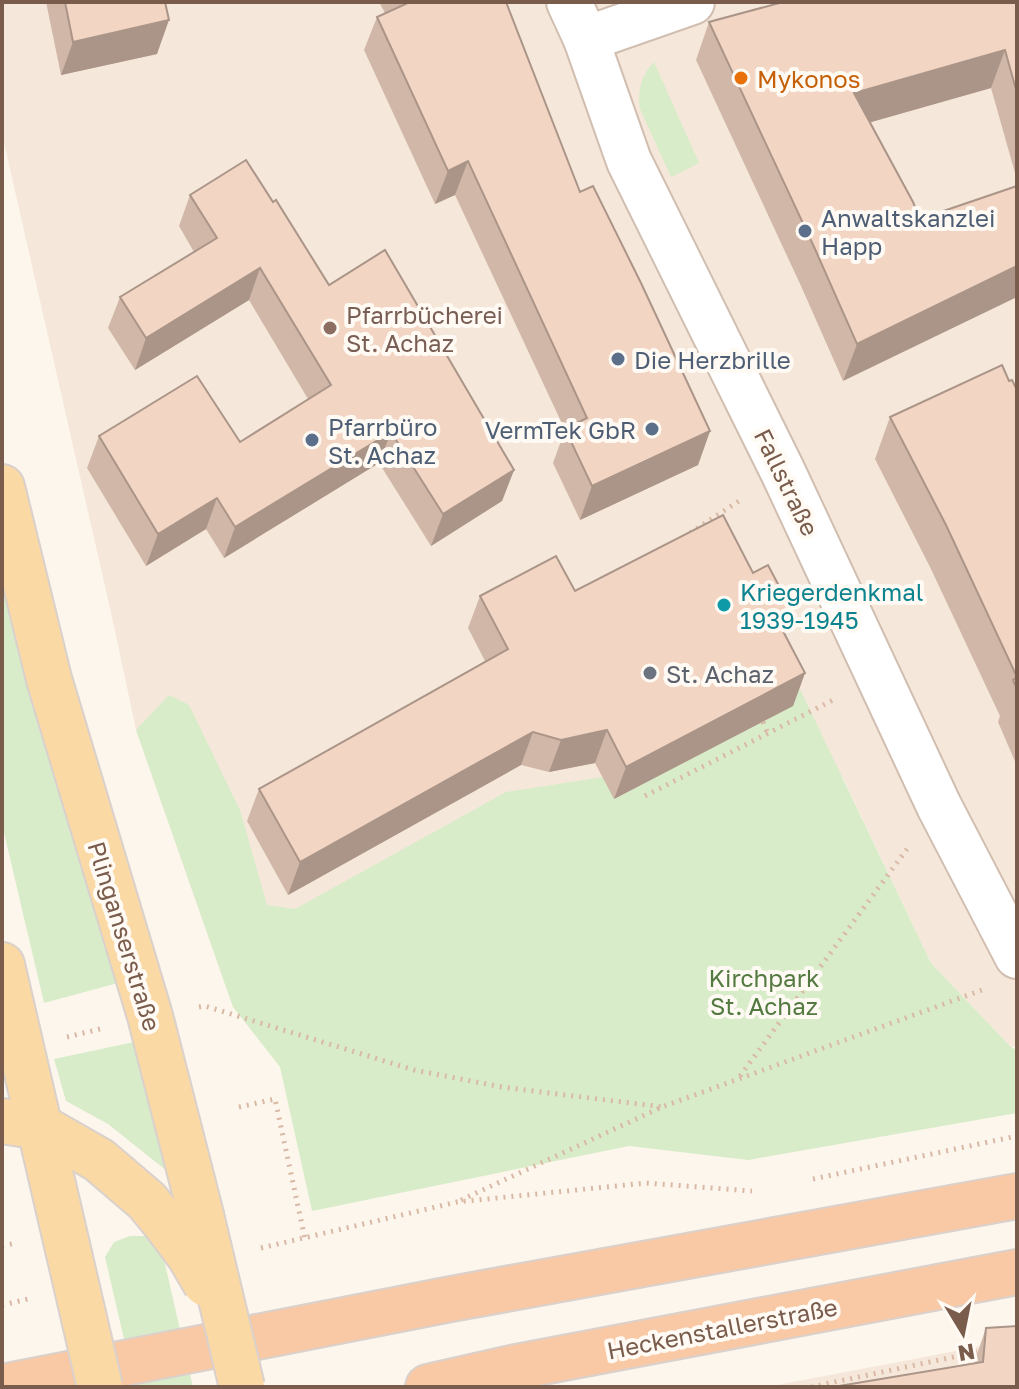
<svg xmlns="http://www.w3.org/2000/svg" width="1019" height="1389" viewBox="0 0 1019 1389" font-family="'Golos Text',sans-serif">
<rect width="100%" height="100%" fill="#fdf6ec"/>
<g fill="#f5e8da">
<polygon points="2,2 1017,2 1017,1046 1011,1047 931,963 842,776 233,1007 136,730 114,626 2,134"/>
<polygon points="1017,1339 1017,1387 766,1387 888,1364"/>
</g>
<g fill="#d8ecc9">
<path d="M654,62L699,163L671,177L640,109C637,90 641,76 654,62Z"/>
<polygon points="2,588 118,983 44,1003 2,824"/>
<polygon points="800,689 931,963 1011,1047 1017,1050 1017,1113 748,1160 629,1146 312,1211 280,1067 233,1007 136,730 169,695 189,705 240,810 267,905 295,909 506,792 629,773"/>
<polygon points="134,1042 167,1171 108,1124 66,1101 54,1059"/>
<polygon points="130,1236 146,1236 161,1246 193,1387 135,1387 105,1257 114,1242"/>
</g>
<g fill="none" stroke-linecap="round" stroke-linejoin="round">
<g stroke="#d1beb0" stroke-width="48">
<g id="minor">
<polyline points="569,2 586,39 629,161 783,472 939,806 1017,956"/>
<polyline points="586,39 692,2"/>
</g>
</g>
<g stroke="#dad1cd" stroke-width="48">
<g id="primary">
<polyline points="2,487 49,679 150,1016 201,1215"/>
<polyline points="2,965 67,1245"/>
<polyline points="2,1121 41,1127 99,1160 147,1201 165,1223"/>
</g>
</g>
<g stroke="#dad1cd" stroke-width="48">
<g id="trunk">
<polyline points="2,1387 451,1299 1017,1196"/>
<polyline points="428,1387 516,1367 1017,1272"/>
</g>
</g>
<g stroke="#d9b8a5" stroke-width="5" stroke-dasharray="2 6" stroke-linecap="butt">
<polyline points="690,533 742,499"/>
<polyline points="763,722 768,734"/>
<polyline points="645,796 835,699"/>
<polyline points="199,1007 205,1006 414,1070 502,1087 662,1107"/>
<polyline points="67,1037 104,1028"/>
<polyline points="740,1076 907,849"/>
<polyline points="239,1107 275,1099 305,1239"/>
<polyline points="813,1179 1017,1136"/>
<polyline points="461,1200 662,1107 982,990"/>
<polyline points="2,1246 16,1243"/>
<polyline points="261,1248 457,1202 646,1183 752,1191"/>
<polyline points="2,1305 28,1299"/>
<polyline points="811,1387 982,1351"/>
</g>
<use href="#minor" stroke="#fff" stroke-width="44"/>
<use href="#primary" stroke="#fbd9a5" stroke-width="44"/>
<use href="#trunk" stroke="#f9c8a4" stroke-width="44"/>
<g stroke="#dad1cd" stroke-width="48" stroke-linecap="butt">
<g id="primary-bridge">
<polyline points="201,1215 242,1387"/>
<polyline points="165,1223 189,1255 206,1284"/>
<polyline points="67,1245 100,1387"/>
</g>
</g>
<use href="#primary-bridge" stroke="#fbd9a5" stroke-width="44"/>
</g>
<g fill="#d1b7a8">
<polygon points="46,2 165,2 157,54 61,75"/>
<polygon points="379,2 506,2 580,192 710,431 698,465 580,520 553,463 565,430 455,195 435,204 364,50 377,17 385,13"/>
<polygon points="1017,2 1017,180 991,88 870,122 913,202 843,381 801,286 696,60 709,22"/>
<polygon points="190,195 273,202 329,285 514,470 502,501 431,546 379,463 224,558 206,529 146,566 87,468 99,436 240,442 308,399 249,300 135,370 108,328 120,297 194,252 179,226"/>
<polygon points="1017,390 1017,766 998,722 1000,716 930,567 875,459 890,417"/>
<polygon points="575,591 783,629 805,673 793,706 614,799 595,763 549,772 521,765 288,895 247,821 259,789 485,661 468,628 480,596"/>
<polygon points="986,1328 1017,1387 975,1363 976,1357"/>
</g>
<g fill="#aa9588">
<polygon points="169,20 157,54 61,75 73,42"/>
<polygon points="1005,50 991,88 840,131 854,93"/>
<polygon points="468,161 455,195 435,204 448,171"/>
<polygon points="1017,266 1017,297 843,381 857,344"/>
<polygon points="260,268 249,300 135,370 146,338"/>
<polygon points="710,431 698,465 580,520 592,486"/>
<polygon points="391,432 379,463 224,558 235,527"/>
<polygon points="514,470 502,501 431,546 443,514"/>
<polygon points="217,498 206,529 146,566 158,534"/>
<polygon points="790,608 778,641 775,616"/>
<polygon points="805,673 793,706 614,799 626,767"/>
<polygon points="607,730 595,763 549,772 561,740"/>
<polygon points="533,732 521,765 288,895 300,862"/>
</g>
<g fill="#f3d5c3" stroke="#aa9588" stroke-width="2">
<polygon points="65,2 165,2 169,20 73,42"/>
<polygon points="407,2 506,2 580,192 593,186 641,283 710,431 592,486 565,429 587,418 468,161 448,171 377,17 408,3"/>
<polygon points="783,2 1017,2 1017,93 1005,50 854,93 913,202 920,219 1017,186 1017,266 857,344 815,249 709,22"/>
<polygon points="246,160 273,202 276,200 329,285 385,250 514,470 443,514 391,432 235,527 217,498 158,534 99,436 197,376 240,442 331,385 260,268 146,338 120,297 217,238 190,195"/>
<polygon points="1002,365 1009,381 1012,380 1017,390 1017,689 1013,680 1017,677 946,525 890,417"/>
<polygon points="723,515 753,573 768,565 779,586 790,608 775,616 805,673 626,767 607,730 561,740 533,732 300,862 259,789 508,649 480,596 556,556 575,591"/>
<polygon points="1017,1326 1017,1387 833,1387 983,1362 986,1328"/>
</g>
<circle fill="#e8710a" stroke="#fffaf3" stroke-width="3" cx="741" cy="78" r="8"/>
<g fill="#5c6f8a" stroke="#fffaf3" stroke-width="3">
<circle cx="805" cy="231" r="8"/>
<circle cx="618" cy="359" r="8"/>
<circle cx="652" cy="429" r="8"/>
<circle cx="312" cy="440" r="8"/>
</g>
<circle fill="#8d6e63" stroke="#fffaf3" stroke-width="3" cx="330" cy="328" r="8"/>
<circle fill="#0f9aa8" stroke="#fffaf3" stroke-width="3" cx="724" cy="605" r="8"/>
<circle fill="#6b7280" stroke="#fffaf3" stroke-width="3" cx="650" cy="673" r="8"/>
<g text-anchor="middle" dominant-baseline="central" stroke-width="8" stroke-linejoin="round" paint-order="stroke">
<g font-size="24" fill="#c56008" stroke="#fffaf3" text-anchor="start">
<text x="757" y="78">Mykonos</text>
</g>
<g font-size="24" fill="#4e5e75" stroke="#fffaf3" text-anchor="start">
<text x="821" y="217">Anwaltskanzlei<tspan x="821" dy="28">Happ</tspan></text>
<text x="634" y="359">Die Herzbrille</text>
<text x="328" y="426">Pfarrbüro<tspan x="328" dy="28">St. Achaz</tspan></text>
<text x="636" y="429" text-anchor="end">VermTek GbR</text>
</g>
<g font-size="24" fill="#785e54" stroke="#fffaf3" text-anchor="start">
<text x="346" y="314">Pfarrbücherei<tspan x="346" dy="28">St. Achaz</tspan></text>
</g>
<g font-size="24" fill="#7a5c4d" stroke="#fffaf3">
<text transform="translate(787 482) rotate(64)">Fallstraße</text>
<text transform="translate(125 936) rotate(73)">Plinganserstraße</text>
<text transform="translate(722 1328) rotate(-11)">Heckenstallerstraße</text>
</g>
<g font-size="24" fill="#0d838f" stroke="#fffaf3" text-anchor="start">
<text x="740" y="591">Kriegerdenkmal<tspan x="740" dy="28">1939-1945</tspan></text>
</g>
<g font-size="24" fill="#5b616d" stroke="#fffaf3" text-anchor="start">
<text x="666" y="673">St. Achaz</text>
</g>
<g font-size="24" fill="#537a41" stroke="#fffaf3">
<text x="764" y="977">Kirchpark<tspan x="764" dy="28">St. Achaz</tspan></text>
</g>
</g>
<rect width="1019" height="1389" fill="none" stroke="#7a5c4d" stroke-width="8"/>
<g transform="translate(963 1333) rotate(170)" stroke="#fffaf3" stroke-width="6" paint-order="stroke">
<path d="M0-6L14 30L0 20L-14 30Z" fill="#7a5c4d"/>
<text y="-12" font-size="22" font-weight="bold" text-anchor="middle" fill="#7a5c4d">N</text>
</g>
</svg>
